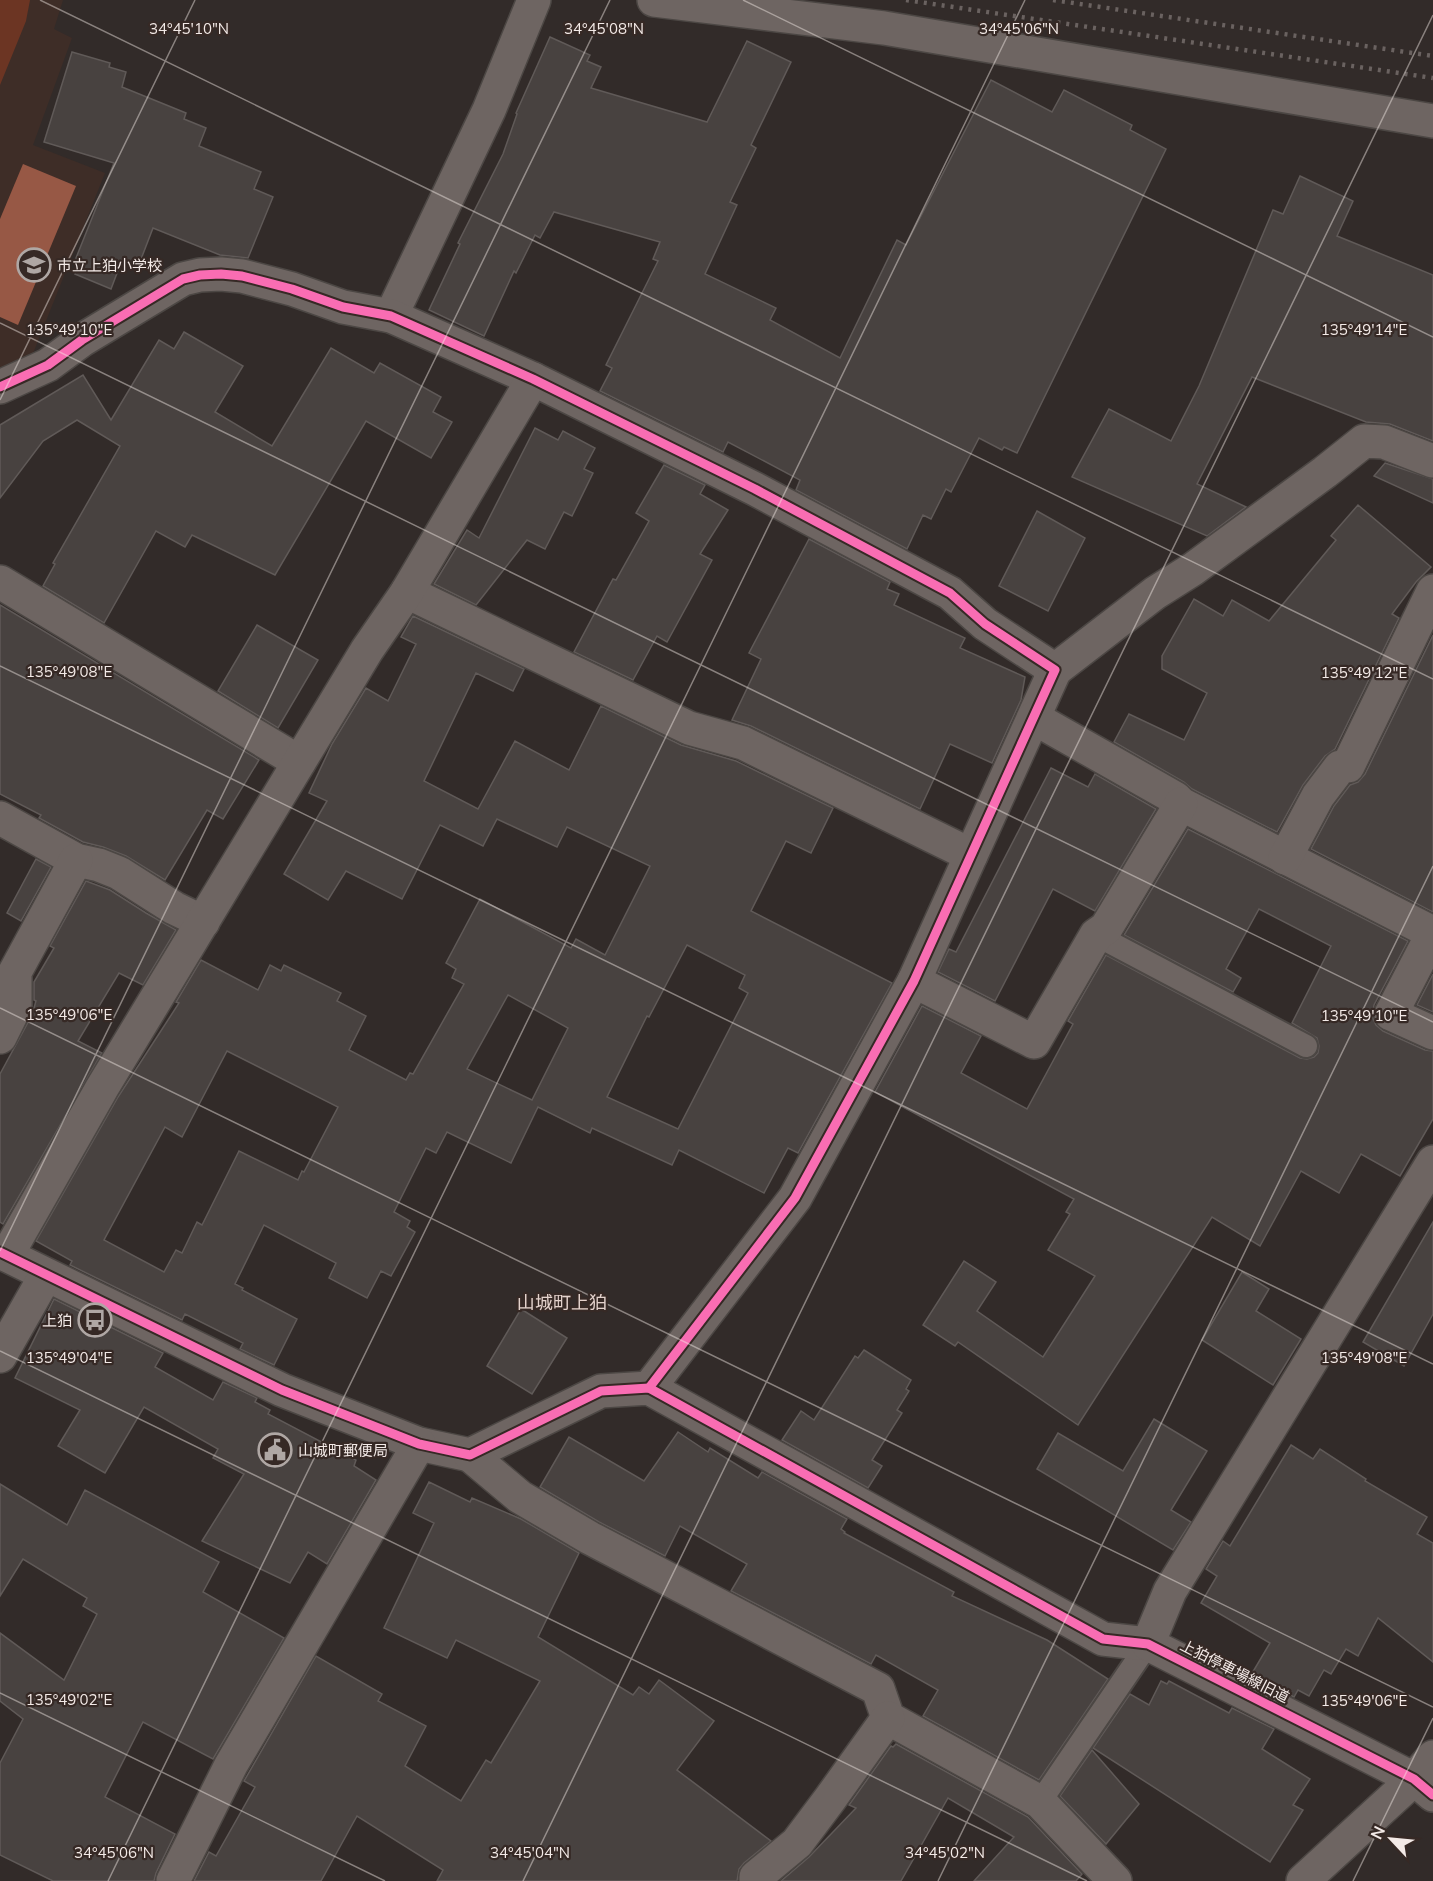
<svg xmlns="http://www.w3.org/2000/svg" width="1433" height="1881" viewBox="0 0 1433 1881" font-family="Mulish,'Noto Sans JP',sans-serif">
<rect width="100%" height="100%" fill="#322b29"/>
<polygon fill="#3e2d27" points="0,0 63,0 54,29 72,38 33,145 105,173 32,356 0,378"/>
<polygon fill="#6c3523" points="0,0 30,0 26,21 0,85"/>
<polygon fill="#975845" points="23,164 76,186 18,325 0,317 0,219"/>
<g fill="#484240" stroke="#605a58" stroke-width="1.5" fill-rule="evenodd">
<polygon points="550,37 590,55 587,61 601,67 591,88 707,122 747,41 791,62 751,145 756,148 730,202 737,205 705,274 776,308 770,320 840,358 897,240 906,245 991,80 1052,112 1064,90 1132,125 1130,130 1166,149 1017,453 1004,447 1002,450 979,438 951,492 946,489 931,519 923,515 907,549 796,490 800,480 728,442 723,452 600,391 612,368 606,365 658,261 653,259 660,242 554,212 540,238 535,235 516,273 514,271 484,336 429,310 460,244 458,243 503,154 517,114 516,113"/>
<polygon points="72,52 110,63 109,67 126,72 122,87 186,113 184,119 206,128 199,146 261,172 254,189 273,197 248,258 220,255 153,228 138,267 122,260 111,289 75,274 81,260 76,258 114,163 44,142"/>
<polygon points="1300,176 1353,201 1337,236 1433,275 1433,441 1390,424 1366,422 1252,377 1197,484 1246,507 1207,536 1072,477 1109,409 1171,441 1199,386 1273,210 1283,214"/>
<polygon points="184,332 243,366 215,412 272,446 331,348 374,373 380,363 441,397 433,412 452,422 431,458 366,421 275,575 192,535 185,547 156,531 104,623 43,586 55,564 53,563 120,446 77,420 43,441 0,498 0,425 83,375 111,420 159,340 174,349"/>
<polygon points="535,428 558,440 563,431 595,448 584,469 593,473 572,516 564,512 545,549 527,540 476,605 434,584 467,530 479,538"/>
<polygon points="1385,463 1433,479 1433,503 1374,476"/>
<polygon points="664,465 705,485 700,494 728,510 700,554 712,560 667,642 657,636 633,680 574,652 613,579 616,580 649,521 636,513"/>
<polygon points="1358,505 1431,567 1416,582 1392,614 1399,618 1335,749 1325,756 1303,785 1277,832 1192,789 1184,782 1114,742 1129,714 1184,740 1207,693 1162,669 1162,656 1194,599 1223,616 1232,600 1269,621 1336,540 1331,536"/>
<polygon points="1037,511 1085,538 1048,611 999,586"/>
<polygon points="809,539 890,582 887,589 899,594 894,605 965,638 960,648 1025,677 1021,700 992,763 950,744 920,809 751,726 732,720 761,659 749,653"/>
<polygon points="0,605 259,760 223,819 207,810 165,880 126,856 103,847 83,842 39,818 41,815 0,794"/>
<path d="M413,616L524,669L513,691L476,673L424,781L478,809L515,741L569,770L601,706L681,745L736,761L833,808L811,853L786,841L751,911L892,983L798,1153L788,1148L764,1193L679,1150L672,1165L592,1128L590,1133L538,1107L511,1163L447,1132L436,1153L426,1148L394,1212L410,1221L407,1227L415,1232L391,1276L381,1271L367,1298L329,1278L336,1263L264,1225L235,1284L243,1288L242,1290L297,1319L274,1365L240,1349L243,1343L185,1314L182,1320L70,1265L72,1261L36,1241L118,1097L179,1003L176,1002L201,960L258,990L270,965L281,971L284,965L341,993L337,1001L366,1016L349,1050L406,1080L410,1073L413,1074L464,984L452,978L456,969L446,963L480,899L571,948L576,939L605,955L650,866L567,827L557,847L497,819L483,846L440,825L402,899L346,871L328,900L284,874L327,801L309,793L332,744L366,688L388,701L416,644L401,637ZM687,945L745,975L739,988L748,993L678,1129L607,1097L647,1016L649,1017ZM508,995L568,1028L532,1100L467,1069ZM227,1051L338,1107L304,1172L302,1171L298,1180L239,1151L202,1225L197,1222L182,1253L176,1250L164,1272L104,1240L165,1127L182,1137Z"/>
<polygon points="257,625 318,660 278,728 218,691"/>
<polygon points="1433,635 1433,912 1311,849 1334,806 1350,785 1358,782 1365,774"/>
<polygon points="1051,768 1088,787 1095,774 1156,809 1095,911 1053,889 995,1001 938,972 949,949 956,952"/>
<polygon points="1188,829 1408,941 1374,1005 1372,1016 1376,1025 1383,1031 1425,1050 1433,1051 1433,1119 1400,1176 1361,1154 1339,1193 1301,1171 1260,1246 1212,1217 1078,1425 958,1342 955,1346 923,1325 964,1261 996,1282 977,1311 1043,1357 1095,1276 1048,1250 1070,1214 1066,1212 1074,1199 875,1092 922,1006 981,1036 961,1073 1027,1109 1073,1024 1068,1021 1106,955 1300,1058 1307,1059 1314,1057 1318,1053 1319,1046 1317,1038 1292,1023 1331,946 1259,909 1226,969 1241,978 1233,992 1124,935"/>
<polygon points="36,859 51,867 21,921 7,913"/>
<polygon points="86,881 110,890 146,913 176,930 143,985 119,973 78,1041 102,1053 3,1224 0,1222 0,1074 32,1015 36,1001 34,1000 34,982 54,948 50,946"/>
<polygon points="1433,974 1433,1012 1417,1005"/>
<polygon points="1433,1222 1433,1314 1404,1366 1363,1342"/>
<polygon points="1242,1272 1269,1289 1256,1311 1301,1339 1273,1385 1202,1340"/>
<polygon points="54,1299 163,1353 155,1367 213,1400 223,1382 257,1398 255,1402 270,1410 268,1414 356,1460 354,1466 376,1480 327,1564 308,1552 290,1583 202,1541 244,1474 213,1458 218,1449 144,1407 105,1473 58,1446 80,1410 15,1378"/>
<polygon points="521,1309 567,1338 532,1394 487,1366"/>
<polygon points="864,1350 911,1380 906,1389 909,1391 897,1410 902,1413 872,1460 882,1466 868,1488 782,1440 801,1411 814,1420 855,1356 858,1358"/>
<polygon points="1154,1419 1207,1451 1171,1510 1191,1522 1173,1550 1037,1469 1058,1433 1123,1471"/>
<polygon points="678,1432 708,1452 710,1448 758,1478 762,1472 847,1519 841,1529 845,1532 844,1533 954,1592 952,1596 1047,1640 1108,1679 1039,1780 923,1716 938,1690 876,1655 871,1664 731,1591 747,1564 680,1526 665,1556 599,1522 540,1487 569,1437 644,1481"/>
<polygon points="1291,1445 1313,1459 1320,1449 1366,1479 1365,1481 1427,1517 1417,1534 1433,1543 1433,1662 1378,1618 1358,1656 1346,1649 1331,1674 1324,1670 1309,1696 1298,1690 1294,1697 1251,1675 1270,1643 1201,1603 1217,1576 1206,1569 1223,1541 1230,1546"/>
<polygon points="429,1482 470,1502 472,1498 521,1519 579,1553 538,1637 633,1695 639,1687 649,1694 659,1680 714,1721 677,1770 771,1841 744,1863 739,1869 737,1881 437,1881 443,1870 357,1816 321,1881 194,1881 209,1852 216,1856 255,1787 244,1781 316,1656 382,1694 378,1701 426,1726 405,1766 461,1801 486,1760 491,1763 540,1681 456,1640 447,1658 384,1628 434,1523 413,1513"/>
<polygon points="0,1484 67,1525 85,1490 219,1562 203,1592 284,1638 213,1759 143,1722 105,1797 175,1834 156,1873 154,1881 53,1881 0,1855 0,1763 23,1719 0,1701 0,1633 64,1680 97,1614 83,1606 87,1598 23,1559 0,1596"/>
<polygon points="1161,1681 1167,1684 1169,1681 1229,1713 1232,1708 1274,1729 1262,1749 1310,1779 1293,1805 1303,1810 1270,1862 1093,1748 1130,1694 1149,1705"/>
<polygon points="896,1744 1028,1817 1082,1874 1076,1881 974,1881 1014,1837 948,1798 901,1881 781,1881 809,1857 856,1808 849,1805 891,1746 893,1747"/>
<polygon points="1092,1750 1139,1804 1106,1844 1060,1796"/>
</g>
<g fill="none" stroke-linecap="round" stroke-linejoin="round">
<g stroke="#4c4744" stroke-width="26">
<g id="service">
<polyline points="1096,935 1306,1046"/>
<polyline points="1040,1802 1148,1644"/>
</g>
</g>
<g stroke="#4c4744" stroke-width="36">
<g id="minor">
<polyline points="654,0 884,28 1433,121"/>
<polyline points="391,316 489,110 534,0"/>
<polyline points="0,387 48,365 82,340 183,279 200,275 221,274 242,276 292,289 343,307 391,316 533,379 755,489 950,593 985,624 1055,670 914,981 795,1198 649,1388"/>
<polyline points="0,582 299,762"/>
<polyline points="407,592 689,728 743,743 971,855"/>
<polyline points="1055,670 1155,593 1193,569 1325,472 1364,441 1384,442 1433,461"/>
<polyline points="1034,718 1175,798 1181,804 1433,933 1391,1014 1433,1033"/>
<polyline points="0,818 76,860 99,865 119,873 174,908 203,922"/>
<polyline points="1285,858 1318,796 1340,767 1348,766 1433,591"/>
<polyline points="914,981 1034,1042 1096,935 1106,928 1181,804"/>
<polyline points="0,1037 15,1007 15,972 76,860"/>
<polyline points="0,1252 282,1390 419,1444 470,1455 601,1391 649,1388 1103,1639 1148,1644 1414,1779 1433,1795"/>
<polyline points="7,1255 102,1088 367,650 407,592 533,379"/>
<polyline points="0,1356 46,1275"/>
<polyline points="470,1455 520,1497 590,1538 878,1689 888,1718 1040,1802 1115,1881"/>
<polyline points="1148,1644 1170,1591 1433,1162"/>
<polyline points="173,1881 231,1765 419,1444"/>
<polyline points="756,1881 756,1877 797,1843 830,1799 888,1718"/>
<polyline points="1303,1881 1414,1779 1433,1757"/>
</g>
</g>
<use href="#service" stroke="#6e6562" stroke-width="22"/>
<use href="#minor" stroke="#6e6562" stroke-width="33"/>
<g stroke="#6a6260" stroke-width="4.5" stroke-dasharray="3 6" stroke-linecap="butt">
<polyline points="906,0 1433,78"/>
<polyline points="1053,0 1433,56"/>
</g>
<g stroke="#362925" stroke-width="13">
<g id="cycleway">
<polyline points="0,387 48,365 82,340 183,279 200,275 221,274 242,276 292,289 343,307 391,316 533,379 755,489 950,593 985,624 1055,670 914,981 795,1198 649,1388"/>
<polyline points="0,1252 282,1390 419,1444 470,1455 601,1391 649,1388 1103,1639 1148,1644 1414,1779 1433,1795"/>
</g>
</g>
<use href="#cycleway" stroke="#f96db3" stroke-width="9"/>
</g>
<path fill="none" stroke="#f3eae7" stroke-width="1.5" stroke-opacity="0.45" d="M40,0L1433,679M743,0L1433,337M0,323L1433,1022M0,400L195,0M0,666L1433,1364M0,1008L1433,1707M0,1251L610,0M0,1351L1087,1881M0,1693L385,1881M108,1881L1025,0M523,1881L1433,15M938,1881L1433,866M1353,1881L1433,1718"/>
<defs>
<g id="school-ring" transform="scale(1.725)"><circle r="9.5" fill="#362925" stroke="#afa7a4" stroke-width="1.5"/><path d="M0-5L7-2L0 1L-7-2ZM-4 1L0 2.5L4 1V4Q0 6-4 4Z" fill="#afa7a4"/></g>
<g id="bus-ring" transform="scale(1.725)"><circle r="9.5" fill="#362925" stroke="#afa7a4" stroke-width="1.5"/><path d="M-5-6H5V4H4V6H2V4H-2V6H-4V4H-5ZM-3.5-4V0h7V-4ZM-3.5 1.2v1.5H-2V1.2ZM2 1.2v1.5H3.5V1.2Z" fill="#afa7a4"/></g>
<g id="civic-ring" transform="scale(1.725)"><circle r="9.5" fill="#362925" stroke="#afa7a4" stroke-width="1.5"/><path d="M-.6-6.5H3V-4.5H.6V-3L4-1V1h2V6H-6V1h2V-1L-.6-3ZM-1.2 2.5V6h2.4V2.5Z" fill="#afa7a4"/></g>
</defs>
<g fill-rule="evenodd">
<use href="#school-ring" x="34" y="265"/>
<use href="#bus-ring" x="95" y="1320"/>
<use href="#civic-ring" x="275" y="1450"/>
</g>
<g text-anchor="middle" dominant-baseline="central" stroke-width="4.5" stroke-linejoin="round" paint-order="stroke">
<g font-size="15" fill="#f3eae7" stroke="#362925" text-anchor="start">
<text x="57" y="265">市立上狛小学校</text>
<text x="72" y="1320" text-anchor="end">上狛</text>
<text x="298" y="1450">山城町郵便局</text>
</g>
<g font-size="15" fill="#f3eae7" stroke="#362925">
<text transform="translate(1235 1671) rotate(27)">上狛停車場線旧道</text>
</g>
<g font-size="18" fill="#e3d2cc" stroke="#362925">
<text x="562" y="1302">山城町上狛</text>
</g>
</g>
<g font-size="15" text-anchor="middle" fill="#f3eae7" stroke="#362925" stroke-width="4.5" stroke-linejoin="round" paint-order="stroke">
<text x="189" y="34">34°45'10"N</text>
<text x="604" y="34">34°45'08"N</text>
<text x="1019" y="34">34°45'06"N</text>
<text x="69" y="335">135°49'10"E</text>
<text x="1364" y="335">135°49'14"E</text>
<text x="69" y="677">135°49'08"E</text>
<text x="1364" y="678">135°49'12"E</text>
<text x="69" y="1020">135°49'06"E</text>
<text x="1364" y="1021">135°49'10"E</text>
<text x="69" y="1363">135°49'04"E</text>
<text x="1364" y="1363">135°49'08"E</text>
<text x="69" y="1705">135°49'02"E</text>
<text x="1364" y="1706">135°49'06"E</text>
<text x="114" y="1858">34°45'06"N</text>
<text x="530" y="1858">34°45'04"N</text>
<text x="945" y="1858">34°45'02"N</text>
</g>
<g transform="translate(1391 1839) rotate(296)" stroke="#362925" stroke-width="4.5" paint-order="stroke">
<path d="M0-4.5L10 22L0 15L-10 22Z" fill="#f3eae7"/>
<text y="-9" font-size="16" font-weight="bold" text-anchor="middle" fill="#f3eae7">N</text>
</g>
</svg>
